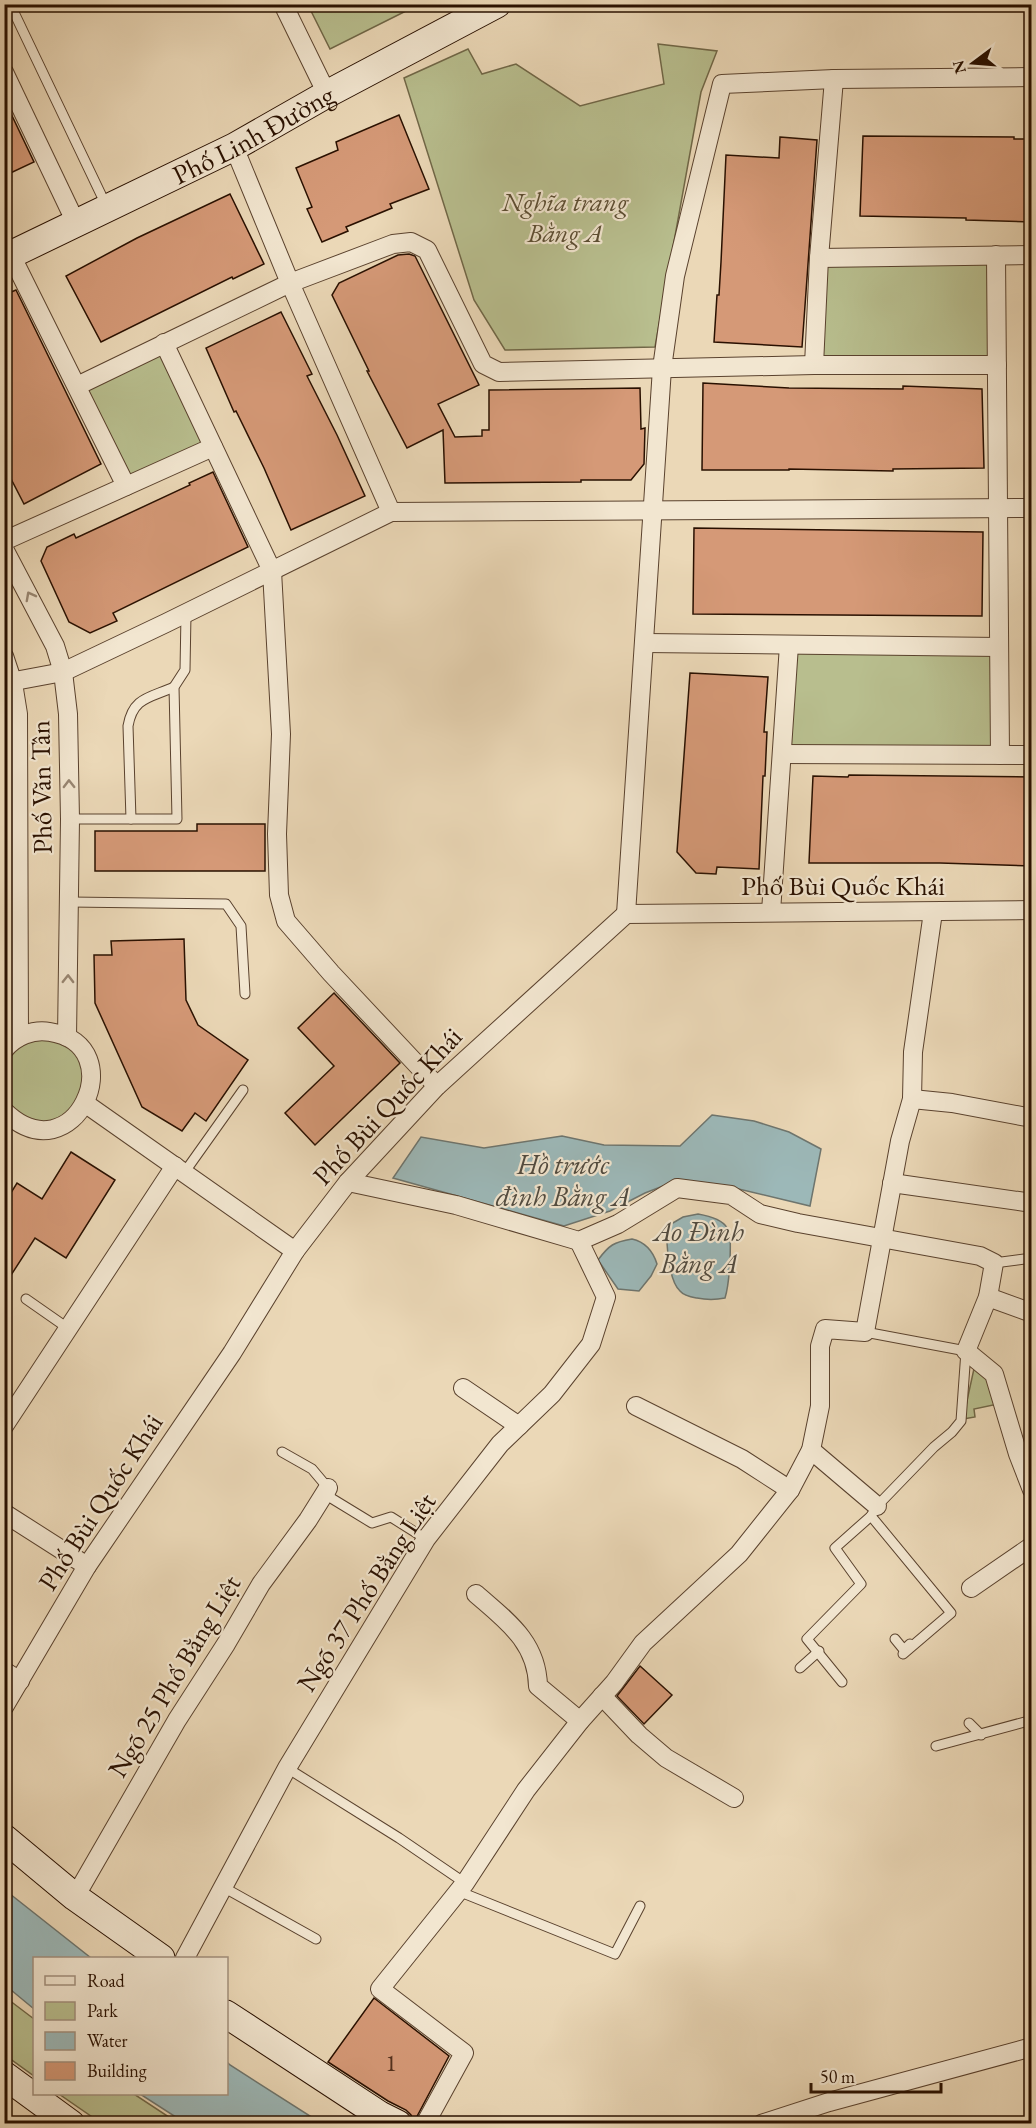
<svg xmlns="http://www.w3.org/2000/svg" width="1036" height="2128" viewBox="0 0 1036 2128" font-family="'EB Garamond',serif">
<rect width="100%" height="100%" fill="#ebd8b7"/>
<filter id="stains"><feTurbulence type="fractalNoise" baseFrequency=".00333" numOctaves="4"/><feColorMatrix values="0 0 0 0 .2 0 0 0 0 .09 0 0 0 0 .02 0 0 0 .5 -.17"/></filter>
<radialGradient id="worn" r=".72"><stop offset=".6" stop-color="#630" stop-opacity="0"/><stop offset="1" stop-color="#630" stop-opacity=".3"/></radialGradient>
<g fill="#b8be8e" stroke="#706747" stroke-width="1.5">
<polygon points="308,5 418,5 330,49"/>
<polygon points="658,44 717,51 701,92 655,347 505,350 474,300 404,78 468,49 482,74 516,64 580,106 664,84"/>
<polygon points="996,255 997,365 814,365 819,258"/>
<polygon points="164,343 213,447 126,486 77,386"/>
<polygon points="789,645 999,647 1000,755 782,754"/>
<polygon points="19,1037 75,1043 91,1091 53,1128 5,1111 4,1050"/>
<polygon points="979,1363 998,1404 974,1409 975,1417 963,1419 975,1364"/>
<polygon points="5,1997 34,2019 34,2076 5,2055"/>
<polygon points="59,2094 134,2094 178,2123 101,2123"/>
</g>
<g fill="#9cb8b8" stroke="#6e756e" stroke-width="1.5">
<polygon points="712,1115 754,1121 789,1132 821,1149 810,1206 726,1186 676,1181 645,1193 610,1211 564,1226 393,1178 421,1137 484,1148 562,1136 604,1145 680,1146"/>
<path d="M698,1214C732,1220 731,1230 730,1260C729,1274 729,1285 725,1298C715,1300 707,1300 697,1298C691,1297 684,1296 680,1291C668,1280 667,1244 666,1227L683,1217Z"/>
<path d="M632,1239C645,1242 653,1251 657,1264L651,1276L639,1291L618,1289L598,1260C609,1245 614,1242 632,1239Z"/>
<polygon points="5,1890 91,1958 34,1958 34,2009 5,1985"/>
<polygon points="227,2062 230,2065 321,2123 185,2123 140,2094 226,2094"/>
</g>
<g fill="#d59977" stroke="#291000" stroke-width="1.5">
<polygon points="4,99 34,162 4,176"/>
<polygon points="399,115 429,189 390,204 392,208 346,227 348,231 322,242 307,209 312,207 296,168 338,150 336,142"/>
<polygon points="863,136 1014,137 1014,139 1032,139 1032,222 966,220 966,218 860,216"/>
<polygon points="780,137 817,140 802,347 714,342 717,295 719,295 721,262 726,155 779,158"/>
<polygon points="230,194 264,264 233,279 232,277 101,342 66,276 137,238"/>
<polygon points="409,254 415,256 479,385 438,404 455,437 482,436 482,430 489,430 489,390 640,388 641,429 645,428 644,464 631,480 581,480 581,482 445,483 443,430 407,448 367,371 369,371 332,295 339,283 398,255"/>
<polygon points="16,290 101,464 24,504 8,473 4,475 4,295"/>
<polygon points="281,312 312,374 307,376 337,435 365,496 291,530 264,468 236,411 234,412 206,348"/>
<polygon points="703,383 789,388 903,389 903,386 982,389 984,468 893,469 893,471 789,469 789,470 702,470"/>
<polygon points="213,472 248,547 113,613 117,621 90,633 69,622 41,561 47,547 74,534 76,538 190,485 189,483"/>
<polygon points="694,528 983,532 982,616 693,614"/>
<polygon points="690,673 768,677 764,732 767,732 765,776 763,776 759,869 717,867 716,874 696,873 677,852"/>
<polygon points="849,775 1032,777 1032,866 940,863 809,863 813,776 848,777"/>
<polygon points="197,824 265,824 265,871 95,871 95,831 197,831"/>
<polygon points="184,939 186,1000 198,1025 248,1060 206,1121 195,1113 182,1131 142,1107 95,1003 94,955 112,955 111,941"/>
<polygon points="334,993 400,1063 315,1145 285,1113 334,1066 298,1028"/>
<polygon points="71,1152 115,1180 66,1258 35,1238 4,1286 4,1204 17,1183 42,1199"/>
<polygon points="640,1666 672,1695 644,1724 617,1696"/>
<polygon points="374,1998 449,2056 414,2122 411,2115 406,2110 388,2101 328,2062"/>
</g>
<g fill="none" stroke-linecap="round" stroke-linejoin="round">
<g stroke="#5a422e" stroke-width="11">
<g id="lane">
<polyline points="10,4 106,205"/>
<polyline points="70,819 177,819 174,687 185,670 186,614"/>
<path d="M131,819L128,726C133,697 150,698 174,687"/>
<polyline points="70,902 226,904 241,926 245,994"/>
<polyline points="184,1173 243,1090"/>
<polyline points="994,1263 1032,1258"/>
<polyline points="26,1299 69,1329"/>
<polyline points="282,1452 312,1469 328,1488 331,1498 372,1523 391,1517 426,1539"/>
<polyline points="871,1516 951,1613 903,1654"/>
<polyline points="895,1639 904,1650 910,1644"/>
<polyline points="800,1668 819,1651"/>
<polyline points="842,1682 807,1639 861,1584 835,1548 871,1516 877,1506 934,1447 952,1432 961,1421 966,1351 865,1332"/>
<polyline points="969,1723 981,1735"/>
<polyline points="936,1746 1032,1720"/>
<polyline points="287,1768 399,1838 465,1883"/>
<polyline points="223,1887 316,1939"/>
<polyline points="458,1891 615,1954 640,1906"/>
<polyline points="4,2100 17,2086"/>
</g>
</g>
<g stroke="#5a422e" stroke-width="20">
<g id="street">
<polyline points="283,4 327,94"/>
<polyline points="4,72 76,223"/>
<polyline points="234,147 290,283 391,512"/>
<polyline points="11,255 126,486"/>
<polyline points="996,255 1000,755"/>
<polyline points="819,258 1032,255"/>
<polyline points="164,343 272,571 281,734 277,834 279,895 286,921 331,973 437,1086"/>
<polyline points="814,365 819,258 834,79"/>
<polyline points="77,386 290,283 393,244 411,242 427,250 483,364 499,372 814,365 997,365"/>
<polyline points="4,541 213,447"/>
<polyline points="4,549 55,646 63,672 68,714 70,819 67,1037"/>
<polyline points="645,643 999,647"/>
<polyline points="4,656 13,683 18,714 19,1037"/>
<polyline points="4,683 63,672 166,623 391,512 1032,508"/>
<polyline points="782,754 1032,755"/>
<polyline points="771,912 789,645"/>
<polyline points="626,914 662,368 675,276 722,84 834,79 1032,77"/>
<path d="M4,1050C15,1036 33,1029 50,1032C134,1045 74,1179 4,1111"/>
<polyline points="912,1099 952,1103 1032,1118"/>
<polyline points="86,1104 295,1251"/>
<polyline points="348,1182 456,1205 579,1241 618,1224 677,1188 731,1195 760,1214 798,1223 980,1256 994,1263 988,1297 966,1351 994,1374 1018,1454 1032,1490"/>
<polyline points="892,1183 1032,1203"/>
<polyline points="988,1297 1032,1313"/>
<polyline points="463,1388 519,1426"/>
<polyline points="636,1406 742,1459 790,1490"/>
<polyline points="4,1426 175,1166"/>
<polyline points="811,1450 877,1506"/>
<polyline points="4,1513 87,1566"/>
<polyline points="971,1588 1032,1546"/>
<path d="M476,1594C507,1621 537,1642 538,1686L580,1721"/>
<polyline points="4,1671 20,1681"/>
<polyline points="602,1696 639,1735 666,1758 734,1798"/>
<polyline points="4,1707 87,1566 232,1353 295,1251 348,1182 437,1086 626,914 1032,910"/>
<polyline points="75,1897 177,1720 226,1644 261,1584 308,1520 328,1488"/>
<polyline points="185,1958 287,1768 426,1539 500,1444 552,1394 591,1344 606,1297 579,1241"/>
<polyline points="425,2124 464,2053 380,1989 465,1883 526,1790 580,1721 614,1683 643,1643 739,1554 790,1490 811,1450 820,1406 820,1346 825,1329 865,1332 900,1141 912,1099 913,1052 933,912"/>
<polyline points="761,2124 829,2102 1032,2047"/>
</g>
</g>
<g stroke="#291000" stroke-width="29">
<g id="secondary">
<path id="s1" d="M4,258L234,147L327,94L497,4"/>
<polyline points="4,1838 75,1897 161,1958"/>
<polyline points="226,2014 380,2115 398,2124"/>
<polyline points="4,2075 71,2124"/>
</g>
</g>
<use href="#lane" stroke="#f2e6d0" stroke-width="9"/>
<use href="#street" stroke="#f2e6d0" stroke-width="18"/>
<use href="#secondary" stroke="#f2e6d0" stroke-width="27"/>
</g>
<defs><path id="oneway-chevron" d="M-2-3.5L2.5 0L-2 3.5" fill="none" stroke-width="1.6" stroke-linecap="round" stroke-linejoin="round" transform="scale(1.5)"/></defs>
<g stroke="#988672">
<use href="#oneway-chevron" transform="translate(30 596) rotate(-118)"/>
<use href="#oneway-chevron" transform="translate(69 784) rotate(-91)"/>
<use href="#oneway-chevron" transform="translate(68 979) rotate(-89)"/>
</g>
<g text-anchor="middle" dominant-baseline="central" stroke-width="4.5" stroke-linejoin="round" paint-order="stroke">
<g font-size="24" fill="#54321e">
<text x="391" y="2062">1</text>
</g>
<g font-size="27" fill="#291000" stroke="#f2e6d0">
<text stroke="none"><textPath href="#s1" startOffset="278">Phố Linh Đường</textPath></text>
<text transform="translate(41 787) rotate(-91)">Phố Văn Tân</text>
<text x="843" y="885">Phố Bùi Quốc Khái</text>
<text transform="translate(387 1106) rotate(-47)">Phố Bùi Quốc Khái</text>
<text transform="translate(100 1502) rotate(-57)">Phố Bùi Quốc Khái</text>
<text transform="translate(366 1592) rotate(-57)">Ngõ 37 Phố Bằng Liệt</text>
<text transform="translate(174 1676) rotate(-59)">Ngõ 25 Phố Bằng Liệt</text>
</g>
<g font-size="27" font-style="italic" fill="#5b4d32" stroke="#f2e6d0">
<text x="565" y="201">Nghĩa trang<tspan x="565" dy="31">Bằng A</tspan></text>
</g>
<g font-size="28" font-style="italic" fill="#514b40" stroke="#f2e6d0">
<text x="563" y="1164">Hồ trước<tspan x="563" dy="32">đình Bằng A</tspan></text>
<text x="699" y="1231">Ao Đình<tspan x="699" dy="32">Bằng A</tspan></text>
</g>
</g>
<rect width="1036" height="2128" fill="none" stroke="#ebd8b7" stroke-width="24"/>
<rect x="6" y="6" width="1024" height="2116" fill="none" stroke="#291000" stroke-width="3"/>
<rect x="12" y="12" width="1012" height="2104" fill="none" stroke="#291000" stroke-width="1.5"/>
<rect x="33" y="1957" width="195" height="138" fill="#f2e6d0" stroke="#a2907d" stroke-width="1.5"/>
<rect x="45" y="1976" width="30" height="9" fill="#f2e6d0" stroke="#a2907d" stroke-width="1.5"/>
<text x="87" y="1987" font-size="18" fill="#291000">Road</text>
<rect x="45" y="2002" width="30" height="18" fill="#b8be8e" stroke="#a2907d" stroke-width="1.5"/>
<text x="87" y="2017" font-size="18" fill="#291000">Park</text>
<rect x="45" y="2032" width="30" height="18" fill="#9cb8b8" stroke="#a2907d" stroke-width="1.5"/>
<text x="87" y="2047" font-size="18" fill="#291000">Water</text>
<rect x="45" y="2062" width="30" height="18" fill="#d59977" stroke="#a2907d" stroke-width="1.5"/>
<text x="87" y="2077" font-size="18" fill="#291000">Building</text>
<g transform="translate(973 63) rotate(254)" stroke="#f2e6d0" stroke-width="4.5" paint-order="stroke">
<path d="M0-4.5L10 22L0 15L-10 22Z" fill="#291000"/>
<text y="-9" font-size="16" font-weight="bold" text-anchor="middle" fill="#291000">N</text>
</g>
<path d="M811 2083v9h130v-9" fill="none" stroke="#291000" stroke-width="3"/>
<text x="820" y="2083" font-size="18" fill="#291000" stroke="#f2e6d0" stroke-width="4.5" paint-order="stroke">50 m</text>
<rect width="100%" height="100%" filter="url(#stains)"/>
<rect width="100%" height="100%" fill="url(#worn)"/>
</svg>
